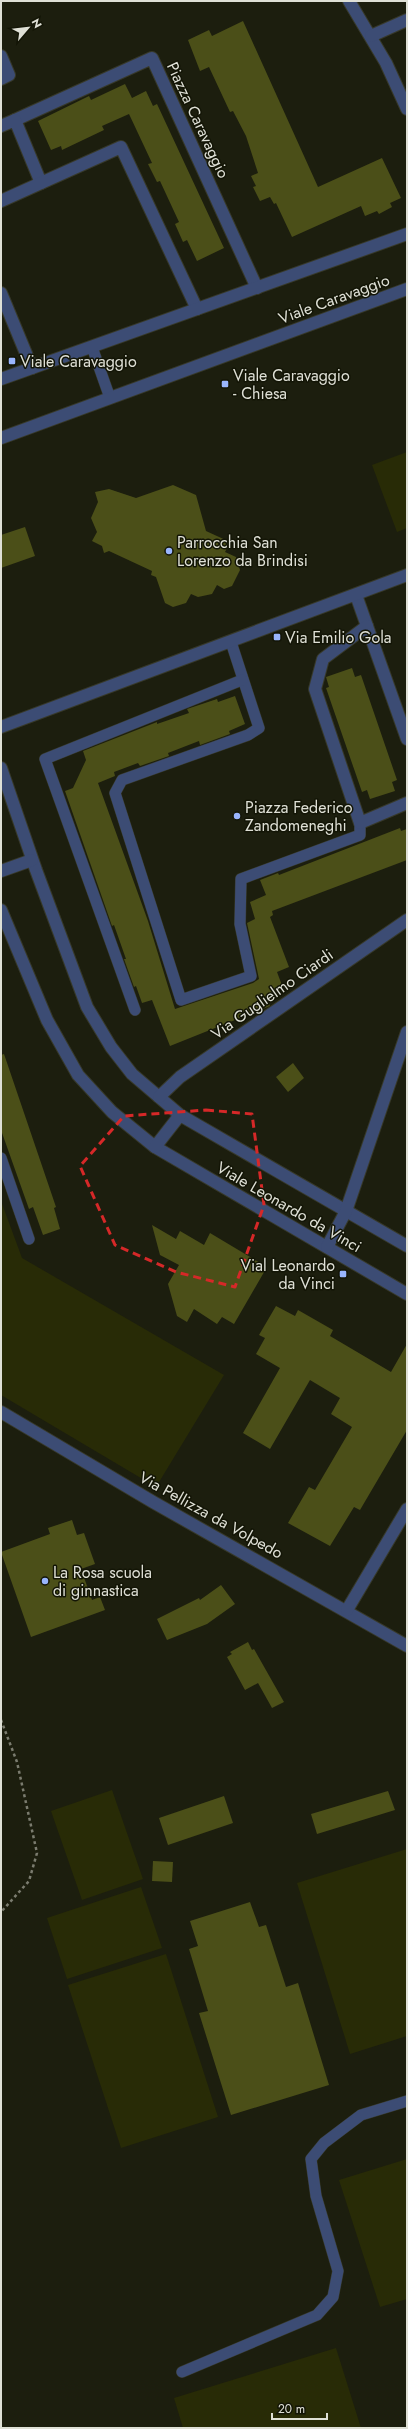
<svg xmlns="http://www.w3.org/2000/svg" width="408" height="2429" viewBox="0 0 408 2429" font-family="Jost,sans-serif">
<rect width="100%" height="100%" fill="#1c1e0e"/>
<g fill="#282b06">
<polygon points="407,452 407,528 397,532 372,465"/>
<polygon points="1,1201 22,1258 224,1375 156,1487 1,1395"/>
<polygon points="112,1790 143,1879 82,1900 51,1811"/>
<polygon points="407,1849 407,2036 350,2054 297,1883"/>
<polygon points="141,1887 162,1948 67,1979 47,1918"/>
<polygon points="166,1954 218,2117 121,2148 68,1985"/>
<polygon points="407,2159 407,2299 380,2307 339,2180"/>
<polygon points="336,2348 361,2428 183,2428 174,2398"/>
</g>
<g fill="#4b4f18">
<polygon points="243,21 318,187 382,158 401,198 390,203 392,207 379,214 377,211 365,216 361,206 292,237 276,203 274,204 270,197 260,201 253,187 256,186 251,176 258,173 246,136 233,111 230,112 209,67 200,71 188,40 209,30 212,36"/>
<polygon points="125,84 132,98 146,91 153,106 157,104 224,248 197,261 187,240 183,242 175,224 179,222 160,181 157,182 148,164 152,163 129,114 102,126 104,130 62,150 61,146 51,150 38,121 89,96 91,100"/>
<polygon points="173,485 196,495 206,531 230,542 225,552 236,557 240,570 232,586 224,589 217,585 212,594 198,597 191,594 186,603 173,607 165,603 156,577 151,575 152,571 109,551 104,553 102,546 92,541 97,532 91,518 98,502 95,492 109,489 136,498"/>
<polygon points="25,527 35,556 1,568 1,535"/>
<polygon points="352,668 355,677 361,675 397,780 392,782 395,791 370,799 367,790 362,792 326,688 329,687 326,677"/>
<polygon points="235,696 245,724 229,731 230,734 200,745 199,741 168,753 169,756 140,766 138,763 114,772 115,776 98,783 148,921 175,1009 253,983 259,979 247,923 255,919 250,902 266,895 260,880 278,873 279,875 400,828 401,831 407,829 407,860 272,911 273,915 270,917 289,967 277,972 283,988 266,996 270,1006 170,1046 152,1000 142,1003 136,986 134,987 124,959 126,959 114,925 112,926 65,791 73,788 86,760 83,751 157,722 157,724 189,713 187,709 217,699 218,702"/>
<polygon points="4,1054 56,1207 54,1208 60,1229 43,1235 33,1207 29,1209 1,1130 1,1055"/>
<polygon points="293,1063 304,1078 288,1092 276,1077"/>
<polygon points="152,1225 176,1239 180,1231 204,1245 210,1233 267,1267 234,1324 222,1317 217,1324 194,1309 187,1322 177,1316 168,1284 179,1265 160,1255"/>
<polygon points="276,1306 295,1316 298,1310 333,1330 330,1336 391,1372 407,1344 407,1430 360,1510 354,1507 330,1546 288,1523 309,1487 315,1490 352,1427 331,1414 340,1398 310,1380 270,1449 243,1433 280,1368 256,1354 265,1338 259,1335"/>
<polygon points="72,1520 77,1535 84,1533 95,1564 81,1569 92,1600 100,1597 105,1610 31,1637 1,1552 50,1534 48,1528"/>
<polygon points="221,1585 235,1604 207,1624 167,1640 157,1619 199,1598 200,1600"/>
<polygon points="248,1642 252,1650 254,1649 284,1702 272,1708 258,1683 245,1690 227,1657 232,1654 230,1652"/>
<polygon points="388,1791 395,1810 317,1834 311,1814"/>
<polygon points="224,1796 233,1823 168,1845 159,1818"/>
<polygon points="153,1861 173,1862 172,1882 152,1881"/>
<polygon points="250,1902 259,1927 266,1925 286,1987 298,1983 329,2085 231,2115 199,2013 208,2011 189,1949 198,1946 190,1921"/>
</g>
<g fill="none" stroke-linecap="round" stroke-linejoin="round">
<g stroke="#37392a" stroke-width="12">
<g id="service">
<polyline points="92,347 110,398"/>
<polyline points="231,642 259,728 248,735 122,780 115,793 181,1000 251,976 240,924 241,879 360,835 360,823"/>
<polyline points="135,1010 45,759 242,680"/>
<polyline points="1,1158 29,1239"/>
<polyline points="182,2372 317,2315 333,2297 338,2271 316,2196 311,2159 324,2143 361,2115 407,2101"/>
</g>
</g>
<g stroke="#37392a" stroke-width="14">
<g id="minor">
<polyline points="349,1 386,63 407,109"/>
<polyline points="371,36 407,20"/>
<polyline points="1,56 9,75 1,79"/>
<polyline points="15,120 152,58 257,288"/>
<polyline points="1,126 15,120 41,183"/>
<polyline points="1,201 121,147 197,309"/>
<polyline points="1,293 32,368"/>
<polyline points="1,379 407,234"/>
<polyline points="1,438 407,289"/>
<polyline points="356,595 407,739"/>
<polyline points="367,626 323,659 315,689 360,823 407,803"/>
<polyline points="1,727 407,575"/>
<polyline points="1,768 36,870 87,1007 111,1047 132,1074 180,1115 407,1246"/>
<polyline points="1,871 32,860"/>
<polyline points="1,910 47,1020 78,1075 112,1112 155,1147 407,1294"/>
<polyline points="159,1097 180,1077 407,920"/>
<polyline points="155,1147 180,1115"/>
<polyline points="327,1247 346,1211 407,1032"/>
<polyline points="1,1412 153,1502 407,1646"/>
<polyline points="347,1610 407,1509"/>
</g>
</g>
<polyline stroke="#7b7c6f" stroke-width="2.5" stroke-dasharray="3 3" stroke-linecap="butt" points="1,1720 17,1762 37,1853 29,1881 1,1912"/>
<use href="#service" stroke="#3c4c74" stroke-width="11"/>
<use href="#minor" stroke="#3c4c74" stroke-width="12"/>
</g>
<path fill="none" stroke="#d62828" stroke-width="3" stroke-dasharray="8 5" stroke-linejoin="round" d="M206,1110L252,1114L264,1205L235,1287L176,1272L115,1245L80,1166L124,1116Z"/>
<g fill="#99b5fd" stroke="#131506" stroke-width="1.5">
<rect x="8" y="357" width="8" height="8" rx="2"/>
<rect x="221" y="380" width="8" height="8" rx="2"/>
<circle cx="169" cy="551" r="4"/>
<rect x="273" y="633" width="8" height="8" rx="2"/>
<circle cx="237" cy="816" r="4"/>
<rect x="339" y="1270" width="8" height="8" rx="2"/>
<circle cx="45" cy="1581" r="4"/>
</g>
<g text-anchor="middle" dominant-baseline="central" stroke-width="3" stroke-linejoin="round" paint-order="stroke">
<g font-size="16" fill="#dfe0d6" stroke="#131506">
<text transform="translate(198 120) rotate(65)">Piazza Caravaggio</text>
<text transform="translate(334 299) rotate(-20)">Viale Caravaggio</text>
<text transform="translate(272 994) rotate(-35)">Via Guglielmo Ciardi</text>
<text transform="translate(289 1207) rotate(30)">Viale Leonardo da Vinci</text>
<text transform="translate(211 1515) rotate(29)">Via Pellizza da Volpedo</text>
</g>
<g font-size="16" fill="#dfe0d6" stroke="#131506" text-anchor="start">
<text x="20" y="361">Viale Caravaggio</text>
<text x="233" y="375">Viale Caravaggio<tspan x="233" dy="18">- Chiesa</tspan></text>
<text x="177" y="542">Parrocchia San<tspan x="177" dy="18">Lorenzo da Brindisi</tspan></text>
<text x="285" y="637">Via Emilio Gola</text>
<text x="245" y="807">Piazza Federico<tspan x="245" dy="18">Zandomeneghi</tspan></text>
<text x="335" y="1265" text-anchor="end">Vial Leonardo<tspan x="335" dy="18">da Vinci</tspan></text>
<text x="53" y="1572">La Rosa scuola<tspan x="53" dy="18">di ginnastica</tspan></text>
</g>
</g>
<rect width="408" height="2429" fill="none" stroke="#dfe0d6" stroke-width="4"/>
<g transform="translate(28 28) rotate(62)" stroke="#131506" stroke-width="3" paint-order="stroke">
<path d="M0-3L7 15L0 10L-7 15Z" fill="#dfe0d6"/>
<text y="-6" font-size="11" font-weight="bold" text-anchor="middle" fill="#dfe0d6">N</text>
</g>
<path d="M272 2413v6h55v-6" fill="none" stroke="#dfe0d6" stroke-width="2"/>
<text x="278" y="2413" font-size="12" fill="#dfe0d6" stroke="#131506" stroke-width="3" paint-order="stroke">20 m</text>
</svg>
